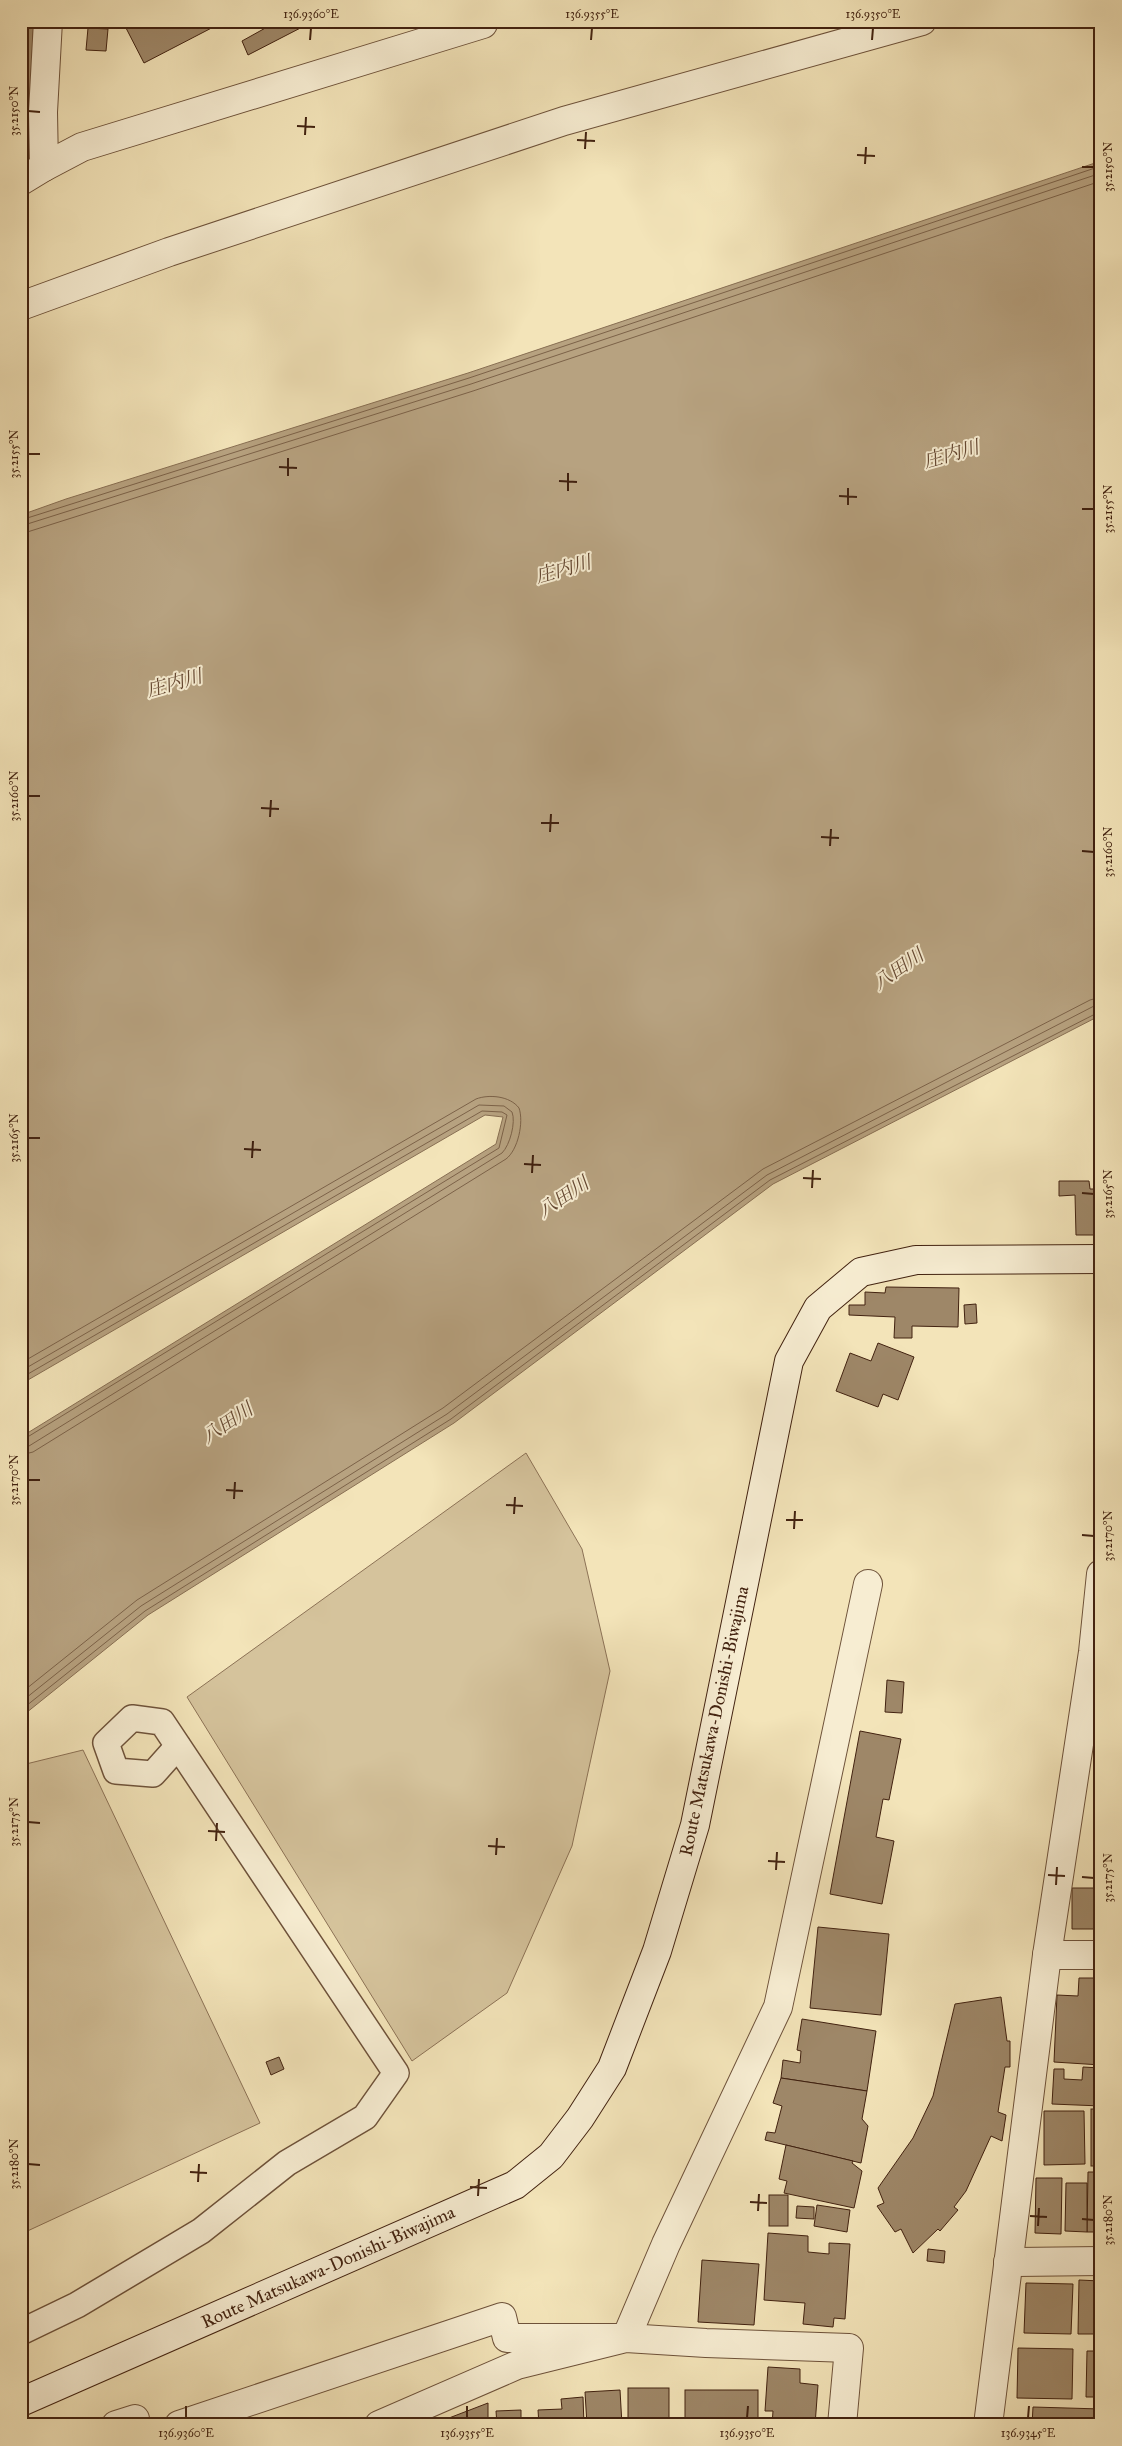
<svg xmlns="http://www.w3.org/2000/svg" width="1122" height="2446" viewBox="0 0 1122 2446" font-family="'IM FELL Great Primer','Noto Serif JP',serif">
<rect width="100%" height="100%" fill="#f3e4b9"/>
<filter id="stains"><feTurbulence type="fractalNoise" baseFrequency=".004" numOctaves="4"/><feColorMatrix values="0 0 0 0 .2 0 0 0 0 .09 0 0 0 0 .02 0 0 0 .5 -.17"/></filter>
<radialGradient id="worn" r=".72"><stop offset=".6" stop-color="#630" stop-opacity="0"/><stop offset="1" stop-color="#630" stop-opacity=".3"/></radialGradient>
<g fill="#d5c39c" stroke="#8c7256">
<polygon points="526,1453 582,1549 610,1671 572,1846 507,1993 412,2061 187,1697"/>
<polygon points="83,1750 260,2123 21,2234 21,1768 26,1764"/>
</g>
<polygon fill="#b7a280" stroke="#886f53" points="1101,161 1101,1015 773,1184 454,1423 148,1615 21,1717 21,1437 496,1144 503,1117 485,1115 21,1384 21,515 66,499 468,373"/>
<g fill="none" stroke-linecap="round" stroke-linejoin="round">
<g stroke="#7c6248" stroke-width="1">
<polyline points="21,520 469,378 1101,166"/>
<polyline points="21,526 471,384 1101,173"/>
<polyline points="21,534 473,391 1101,181"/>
<path d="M21,1363L476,1099C489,1094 510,1096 519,1108C524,1122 518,1150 506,1159L33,1452L21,1455"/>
<path d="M21,1371L479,1105L504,1106L512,1112C516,1122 510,1145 502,1153L29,1446L21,1448"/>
<polyline points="21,1378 482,1111 502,1112 507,1115 499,1148 21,1441"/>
<polyline points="21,1693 137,1600 443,1408 763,1169 1090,1000 1101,997"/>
<polyline points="21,1702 141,1606 447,1414 767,1175 1094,1006 1101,1005"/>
<polyline points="21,1710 145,1611 451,1419 770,1180 1101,1011"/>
</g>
</g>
<g fill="#9e8768" stroke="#422210">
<polygon points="21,21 34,21 29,114 21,114"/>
<polygon points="141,21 225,21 144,63 126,28"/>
<polygon points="278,21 314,21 248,55 242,41"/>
<polygon points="88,28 108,29 106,51 86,50"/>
<polygon points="1059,1181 1089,1181 1090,1189 1101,1189 1101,1235 1076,1235 1075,1195 1059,1196"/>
<polygon points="886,1287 959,1288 958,1327 912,1326 912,1338 894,1338 895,1317 849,1315 849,1305 865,1305 865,1292 885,1293"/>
<polygon points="976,1304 977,1323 965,1324 964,1305"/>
<polygon points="878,1343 914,1357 898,1400 883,1394 878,1407 836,1391 850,1353 871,1361"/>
<polygon points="887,1680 904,1682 902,1713 885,1712"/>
<polygon points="860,1731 901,1739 889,1800 883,1799 876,1837 894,1841 882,1904 830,1894"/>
<polygon points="1072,1888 1101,1888 1101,1938 1097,1937 1097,1929 1072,1929"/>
<polygon points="818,1927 889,1934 881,2015 810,2008"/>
<polygon points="1079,1978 1097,1978 1096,1985 1101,1985 1101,2065 1054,2062 1057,1995 1078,1996"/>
<polygon points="1001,1997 1007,2041 1010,2041 1010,2067 1005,2067 998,2112 1006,2115 1002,2141 991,2136 966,2191 954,2207 958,2210 940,2231 938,2229 913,2253 901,2229 895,2232 877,2206 884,2203 878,2188 913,2138 933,2096 955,2004"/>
<polygon points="802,2019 876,2031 867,2091 781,2078 783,2060 800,2063 801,2051 797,2050"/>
<polygon points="279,2057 284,2069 271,2075 266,2062"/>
<polygon points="1083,2067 1101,2068 1101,2106 1052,2104 1054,2069 1064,2069 1064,2079 1082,2080"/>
<polygon points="781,2078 867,2091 862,2119 868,2126 861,2163 765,2140 767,2132 775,2133 782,2106 773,2103"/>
<rect x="1091" y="2109" width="10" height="57"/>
<polygon points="1044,2111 1084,2111 1085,2164 1044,2165"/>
<polygon points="786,2145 853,2161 852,2163 862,2171 854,2208 784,2193 787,2181 779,2179"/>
<polygon points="1088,2172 1101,2172 1101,2232 1087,2232"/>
<polygon points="1036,2178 1062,2178 1061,2234 1035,2233"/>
<polygon points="1066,2183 1087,2183 1087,2232 1065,2231"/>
<rect x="769" y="2195" width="19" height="31"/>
<polygon points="817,2205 850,2210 847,2232 814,2226"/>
<polygon points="797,2206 814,2207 814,2219 796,2218"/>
<polygon points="768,2233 808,2236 808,2252 829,2254 829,2243 850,2244 845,2319 834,2318 833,2327 803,2324 805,2303 764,2300"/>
<polygon points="928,2249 945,2251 944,2263 927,2261"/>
<polygon points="702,2260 759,2264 754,2325 698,2322"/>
<polygon points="1079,2280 1101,2281 1101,2334 1078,2334"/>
<polygon points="1026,2283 1073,2284 1071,2334 1024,2333"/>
<polygon points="1018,2348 1073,2349 1072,2399 1017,2398"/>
<polygon points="1087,2351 1101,2351 1101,2397 1086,2397"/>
<polygon points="768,2367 800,2369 800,2383 818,2385 815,2425 772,2425 773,2411 765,2411"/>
<rect x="628" y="2388" width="41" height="37"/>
<polygon points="620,2390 622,2425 587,2425 585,2392"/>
<rect x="685" y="2390" width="73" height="35"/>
<polygon points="583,2397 584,2425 539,2425 538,2410 562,2409 561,2399"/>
<polygon points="488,2403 488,2425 436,2425 436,2423"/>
<polygon points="1033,2407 1101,2409 1101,2425 1032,2425"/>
<polygon points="521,2410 521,2420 532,2420 532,2425 497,2425 496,2411"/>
</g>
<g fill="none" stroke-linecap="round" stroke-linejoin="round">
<g stroke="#6e523a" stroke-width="28">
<polyline id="service" points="21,2332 77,2305 201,2231 287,2163 365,2117 396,2073 162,1722 132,1718 106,1743 116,1771 153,1774 178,1746"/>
</g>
<g stroke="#6e523a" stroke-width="30">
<g id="minor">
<polyline points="44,167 82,147 483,24"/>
<polyline points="21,181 44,167 43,112 48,21"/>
<polyline points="21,306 169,252 564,121 922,21"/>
<polyline points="1047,1955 1101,1955"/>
<polyline points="1008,2262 1101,2261"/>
<polyline points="116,2425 135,2419 135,2425"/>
<polyline points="179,2425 502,2317 507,2338 626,2338 666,2244 778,2007 868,1584"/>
<polyline points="379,2425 517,2365 626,2338 706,2343 849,2348 842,2425"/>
<polyline points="988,2425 1047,1955 1093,1652 1101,1574"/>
</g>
</g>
<g stroke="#422210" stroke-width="30">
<polyline id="secondary" points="21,2402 515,2185 551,2156 580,2118 612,2068 657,1951 695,1825 789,1361 818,1308 861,1272 916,1260 1101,1259"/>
</g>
<use href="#service" stroke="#f7edd2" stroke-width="25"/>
<use href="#minor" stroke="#f7edd2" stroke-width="28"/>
<use href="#secondary" stroke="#f7edd2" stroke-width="28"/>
</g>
<path fill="none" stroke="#422210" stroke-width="2" d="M310,40L311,28M591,40L592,28M872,40L873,28M28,111L40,112M297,126L315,127M305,135L306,117M577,140L595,141M585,149L586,132M857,155L875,156M865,164L866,147M1082,167H1094M28,454H40M279,467L297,468M288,476V458M559,481L577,482M568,491V473M839,496L857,497M848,505V488M1082,509H1094M28,796H40M261,808L279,809M270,817L271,800M541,823H559M550,832L551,814M821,837L839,838M830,846L831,829M1082,851L1094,852M28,1138H40M244,1149L261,1150M252,1158L253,1141M524,1164L541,1165M532,1173L533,1155M803,1178L821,1179M812,1188L813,1170M1082,1193L1094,1194M28,1480H40M226,1490L243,1491M234,1499L235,1482M506,1505L523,1506M514,1514L515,1497M786,1520H803M794,1529L795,1511M1082,1535L1094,1536M28,1822L40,1823M208,1831L225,1832M216,1841L217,1823M488,1846L505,1847M496,1855L497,1838M768,1861L785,1862M776,1870L777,1852M1048,1875L1065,1876M1082,1877L1094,1878M1056,1885L1057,1867M28,2164L40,2165M190,2172L207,2173M198,2182L199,2164M470,2187L487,2188M478,2196L479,2179M750,2202L767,2203M758,2211L759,2194M1030,2216L1047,2217M1082,2219L1094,2220M1038,2226L1039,2208M186,2418V2406M467,2418V2406M747,2418L748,2406M1028,2418L1029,2406"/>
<g text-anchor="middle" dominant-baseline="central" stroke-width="4" stroke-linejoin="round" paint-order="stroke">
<g font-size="18" fill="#422210" stroke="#f7edd2">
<text transform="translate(714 1721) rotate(-78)">Route Matsukawa-Donishi-Biwajima</text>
<text transform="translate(328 2267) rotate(-24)">Route Matsukawa-Donishi-Biwajima</text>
</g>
<g font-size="19" font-style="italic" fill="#654832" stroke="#f7edd2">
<text transform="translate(951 454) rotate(-16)">庄内川</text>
<text transform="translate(563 569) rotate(-16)">庄内川</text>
<text transform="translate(174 683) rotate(-16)">庄内川</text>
<text transform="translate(898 969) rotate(-35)">八田川</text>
<text transform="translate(563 1197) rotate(-34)">八田川</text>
<text transform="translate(227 1423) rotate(-34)">八田川</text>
</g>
</g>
<rect width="1122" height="2446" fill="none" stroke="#f3e4b9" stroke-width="55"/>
<rect x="28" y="28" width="1066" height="2390" fill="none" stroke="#422210" stroke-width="2"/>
<g font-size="12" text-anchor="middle" fill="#422210">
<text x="311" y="18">136.9360°E</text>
<text x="592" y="18">136.9355°E</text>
<text x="873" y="18">136.9350°E</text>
<text transform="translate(14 111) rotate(-90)" y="4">35.2150°N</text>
<text transform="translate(1108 167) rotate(-90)" y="4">35.2150°N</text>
<text transform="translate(14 454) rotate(-90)" y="4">35.2155°N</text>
<text transform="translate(1108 509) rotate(-90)" y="4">35.2155°N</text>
<text transform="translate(14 796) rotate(-90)" y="4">35.2160°N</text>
<text transform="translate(1108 852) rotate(-90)" y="4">35.2160°N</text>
<text transform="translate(14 1138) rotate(-90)" y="4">35.2165°N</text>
<text transform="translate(1108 1194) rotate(-90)" y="4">35.2165°N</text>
<text transform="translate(14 1480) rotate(-90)" y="4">35.2170°N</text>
<text transform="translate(1108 1536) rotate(-90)" y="4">35.2170°N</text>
<text transform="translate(14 1822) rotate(-90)" y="4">35.2175°N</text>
<text transform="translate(1108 1878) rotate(-90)" y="4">35.2175°N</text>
<text transform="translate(14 2164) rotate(-90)" y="4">35.2180°N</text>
<text transform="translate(1108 2220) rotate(-90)" y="4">35.2180°N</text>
<text x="186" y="2437">136.9360°E</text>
<text x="467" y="2437">136.9355°E</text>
<text x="747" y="2437">136.9350°E</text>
<text x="1028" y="2437">136.9345°E</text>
</g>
<rect width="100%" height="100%" filter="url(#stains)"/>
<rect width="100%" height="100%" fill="url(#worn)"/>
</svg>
